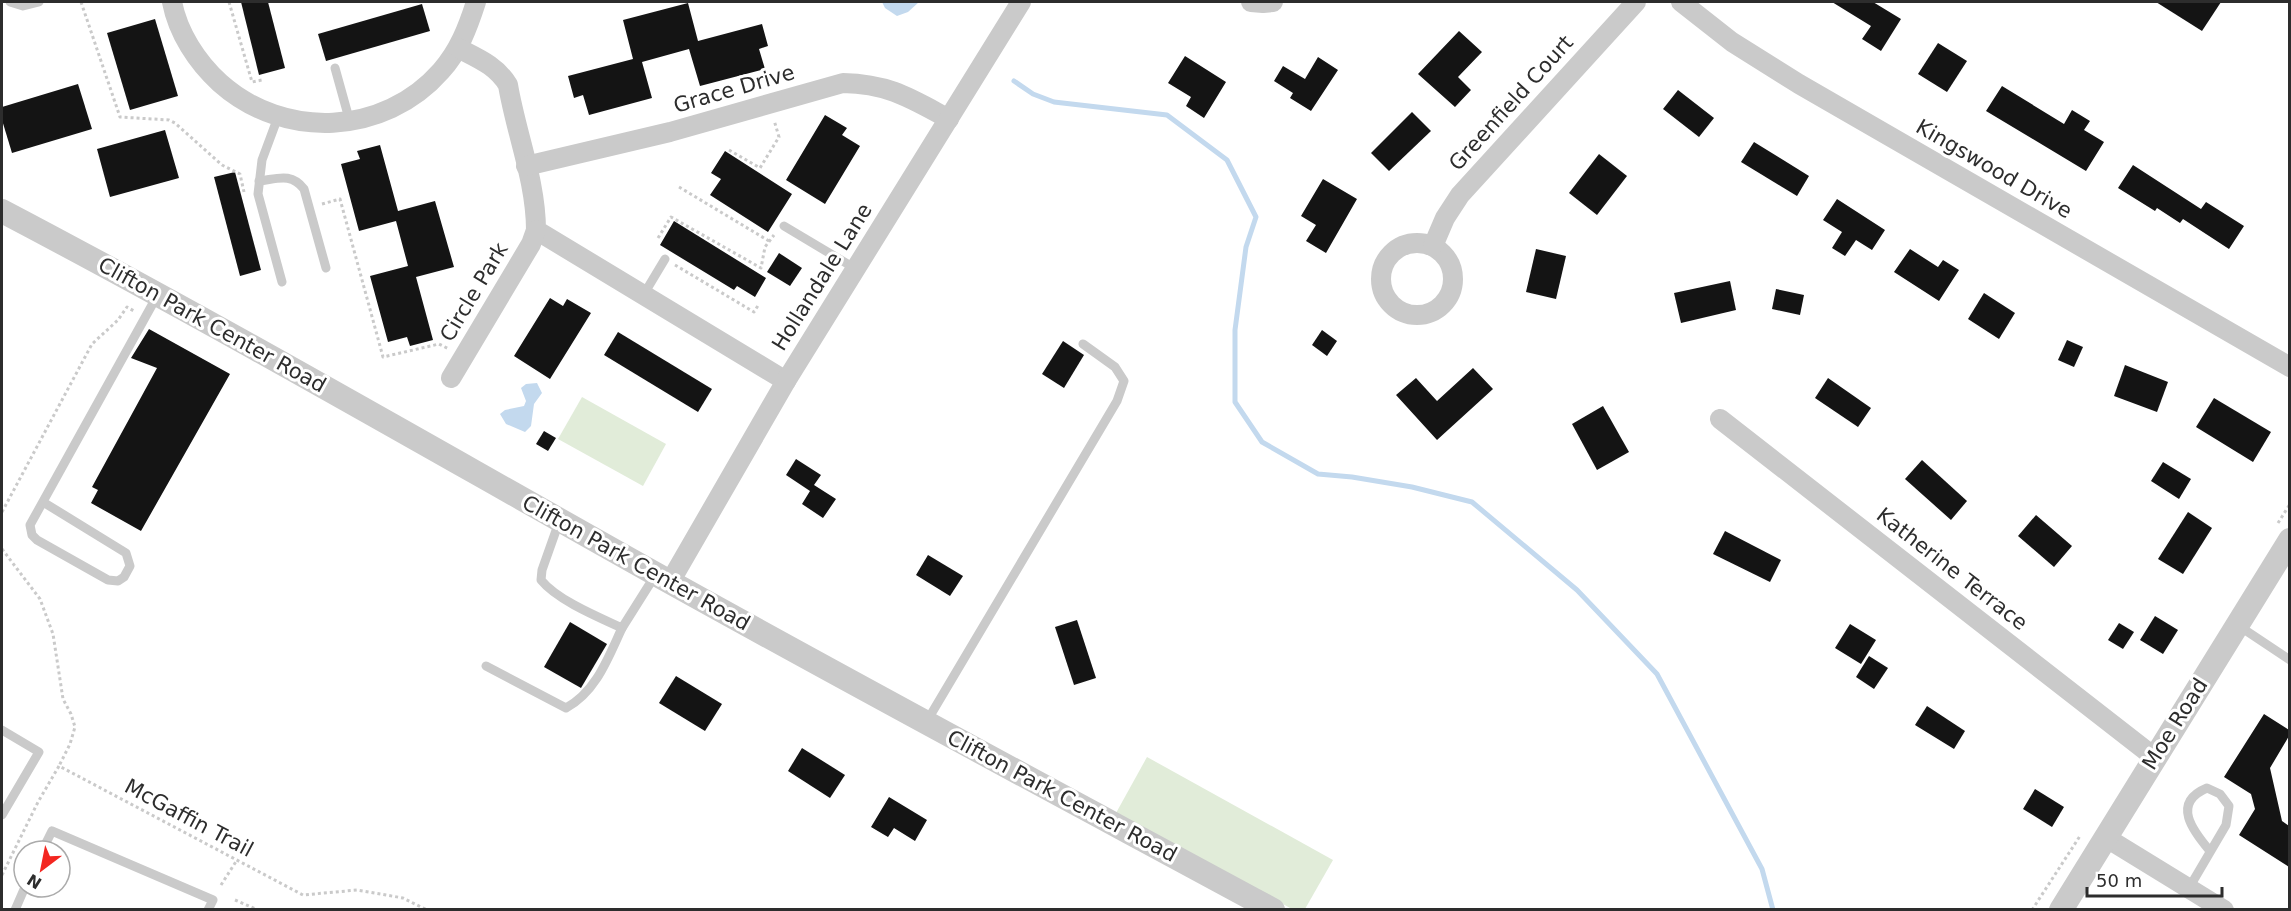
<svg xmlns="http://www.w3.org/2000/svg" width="2291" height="911" viewBox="0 0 2291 911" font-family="'DejaVu Sans',sans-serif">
<rect width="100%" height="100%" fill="#fff"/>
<g fill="#e1ecd9">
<polygon points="582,397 666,444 643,486 558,439"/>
<polygon points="1147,757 1333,860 1305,909 1292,909 1116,813"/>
</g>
<g fill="#c3d9ee">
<polygon points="882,2 919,2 908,12 897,16 885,8"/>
<polygon points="537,383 542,393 534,404 531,426 525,432 506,424 500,414 505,410 524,406 526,401 521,388 526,384"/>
</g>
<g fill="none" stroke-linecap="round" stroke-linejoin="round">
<polyline stroke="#c3d9ee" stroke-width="5" points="1014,81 1033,94 1054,102 1167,115 1227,160 1256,217 1246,247 1235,330 1235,402 1262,442 1318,474 1352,477 1412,487 1472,502 1577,590 1657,674 1762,869 1773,910"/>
</g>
<g fill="#141414">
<polygon points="241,2 268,2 285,68 259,75"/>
<polygon points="1832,2 1873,2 1901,19 1881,51 1862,39 1871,26"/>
<polygon points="2156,2 2221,2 2202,31"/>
<polygon points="688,3 698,41 762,24 768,46 759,49 765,69 700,86 689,49 642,62 652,98 589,115 583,95 574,98 568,76 633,59 623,20"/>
<polygon points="422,4 430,31 326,61 318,34"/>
<polygon points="155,19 178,96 130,110 107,33"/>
<polygon points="1459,31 1482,52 1458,77 1471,90 1455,107 1418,74"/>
<polygon points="1938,43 1967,61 1947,92 1918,74"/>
<polygon points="1185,56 1226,82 1204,118 1186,106 1191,97 1168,83"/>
<polygon points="1318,57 1338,70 1311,111 1290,98 1293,93 1274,81 1283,66 1305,79"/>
<polygon points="78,84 92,129 12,153 2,120 2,107"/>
<polygon points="2002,86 2064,124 2072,110 2090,121 2084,130 2104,142 2086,171 1986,111"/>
<polygon points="1678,90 1714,118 1699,137 1663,109"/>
<polygon points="1412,112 1431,131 1389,171 1371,153"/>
<polygon points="825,115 847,128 842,135 860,146 825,204 786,180"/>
<polygon points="165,130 179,178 110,197 97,149"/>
<polygon points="1754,142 1809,176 1797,196 1741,162"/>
<polygon points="380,145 398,211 435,201 454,267 416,277 433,340 410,346 407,337 388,342 370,276 408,266 396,221 359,231 341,164 360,159 357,151"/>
<polygon points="725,151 792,194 768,232 710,195 721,179 711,173"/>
<polygon points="1599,154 1627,176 1597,215 1569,193"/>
<polygon points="2133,165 2201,209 2206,202 2244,226 2229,249 2183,219 2180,223 2157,208 2155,211 2118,188"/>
<polygon points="235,172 261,270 240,276 214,177"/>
<polygon points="1323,179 1357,199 1326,253 1306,241 1316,225 1301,216"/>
<polygon points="1837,199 1885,230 1872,250 1856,240 1845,256 1832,248 1842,232 1823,220"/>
<polygon points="674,221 766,278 755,297 737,286 734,290 660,245"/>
<polygon points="1536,249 1566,256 1556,299 1526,292"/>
<polygon points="1910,249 1938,267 1943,260 1959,270 1939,301 1894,272"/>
<polygon points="779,253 802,268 790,286 767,272"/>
<polygon points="1730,281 1736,310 1681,323 1674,293"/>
<polygon points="1776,289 1804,295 1800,315 1772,309"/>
<polygon points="1984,293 2015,313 1999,339 1968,319"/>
<polygon points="550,298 563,306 567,299 591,313 550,379 514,356"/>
<polygon points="149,329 230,374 141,531 91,503 98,490 92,487 157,368 131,358"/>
<polygon points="1322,330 1337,341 1327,356 1312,345"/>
<polygon points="618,332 712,389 698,412 604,355"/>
<polygon points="2067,340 2083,347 2074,367 2058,360"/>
<polygon points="1063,341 1084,355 1064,388 1042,374"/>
<polygon points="2125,365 2168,382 2157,412 2114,396"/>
<polygon points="1473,368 1493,389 1437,440 1396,395 1416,378 1437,401"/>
<polygon points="1828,378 1871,408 1858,427 1815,398"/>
<polygon points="2214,398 2271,432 2253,462 2196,427"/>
<polygon points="1603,406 1629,452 1597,470 1572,424"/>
<polygon points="544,431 556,438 548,451 536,444"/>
<polygon points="796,459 821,475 814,485 836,499 823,518 802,504 810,491 786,475"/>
<polygon points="1922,460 1967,501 1951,520 1905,479"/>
<polygon points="2163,462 2191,479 2179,499 2151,481"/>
<polygon points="2188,512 2212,528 2183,574 2158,559"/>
<polygon points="2036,515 2072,546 2054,567 2018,536"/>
<polygon points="1725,531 1781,560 1770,582 1713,554"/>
<polygon points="928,555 963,576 950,596 916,575"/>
<polygon points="2155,616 2178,630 2163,654 2140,640"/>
<polygon points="1077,620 1096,678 1074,685 1055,627"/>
<polygon points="570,622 607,644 581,688 544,667"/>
<polygon points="2119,623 2134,632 2123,649 2108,640"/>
<polygon points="1850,624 1876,640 1861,664 1835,648"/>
<polygon points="1869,656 1888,668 1874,689 1856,677"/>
<polygon points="676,676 722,704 705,731 659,703"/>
<polygon points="1927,706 1965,731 1954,749 1915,725"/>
<polygon points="2264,714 2289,730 2289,736 2270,768 2282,821 2289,826 2289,867 2239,835 2255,809 2251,794 2224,777"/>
<polygon points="802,748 845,775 830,798 788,771"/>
<polygon points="2035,789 2064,807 2052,827 2023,809"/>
<polygon points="889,797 927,820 915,841 894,828 888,837 871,827"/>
</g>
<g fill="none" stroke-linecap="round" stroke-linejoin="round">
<g stroke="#cacaca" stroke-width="3" stroke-dasharray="3 3" stroke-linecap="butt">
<polyline points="81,2 120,117 169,120 175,123 222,165 240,174 244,192"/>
<polyline points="229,2 252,82 262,80"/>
<polyline points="729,150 760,168 779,137 774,120"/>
<polyline points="679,187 769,241"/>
<polyline points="322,204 340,199 383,357 439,344 449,349"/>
<polyline points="658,238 671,217 761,268 765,247 774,235"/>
<polyline points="675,265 754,312 759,304"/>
<polyline points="2,512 92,344 118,320 127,307 134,311"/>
<polyline points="2278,523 2290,504"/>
<polyline points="2,549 40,599 53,634 63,699 71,714 75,727 70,744 59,766"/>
<polyline points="2,875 38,802 59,766 303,895 357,890 403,898 427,910"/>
<polyline points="221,885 237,860"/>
<polyline points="235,900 258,910"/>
<polyline points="2032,910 2080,836"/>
</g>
<g stroke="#cacaca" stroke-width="9">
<polyline points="10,2 23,6 39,2"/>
<polyline points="335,68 350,122"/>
<polyline points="278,117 262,160 258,194 282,282"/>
<path d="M259,181C277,179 291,172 304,189L326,268"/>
<polyline points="784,226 856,269"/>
<polyline points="644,294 665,259"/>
<polyline points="43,502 126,553 130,566 124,577 118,581 108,580 37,540 32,535 30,525 157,296"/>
<path d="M559,522L542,570L541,580C557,600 598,617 622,628L656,574"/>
<polyline points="2239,626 2290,660"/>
<path d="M486,666L566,708C596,692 608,658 622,628"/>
<polyline points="927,721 1117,401 1124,381 1115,367 1083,344"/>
<polyline points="2,730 39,752 2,815"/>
<polyline points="42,851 52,831 213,900 208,910"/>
<path d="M2189,888L2226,825L2229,806L2220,794L2207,788C2171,803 2193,831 2210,851"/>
<polyline points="15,910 25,887"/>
</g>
<g stroke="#cacaca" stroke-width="20">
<path d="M172,2C178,33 197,62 220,83C284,140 384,136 441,71C459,51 468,27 476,2"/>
<polyline points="1251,2 1263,3 1273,2"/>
<polyline points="1681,2 1732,42 1799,84 2290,367"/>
<path d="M458,48C477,58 496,65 508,85C516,133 536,181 536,230L786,381"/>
<path d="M526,166L670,132L843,83C889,84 910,98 949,119"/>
<circle cx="1417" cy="279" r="36"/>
<polyline points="1433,246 1445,218 1460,195 1636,2"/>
<polyline points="451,378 531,244 536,230"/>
<polyline points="1720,419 2154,757"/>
<polyline points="670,582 786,381 1021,2"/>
<polyline points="2105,837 2224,910"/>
</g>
<g stroke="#cacaca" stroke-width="24">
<path d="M2,211C221,326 436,451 652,572C858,687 1066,798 1273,910"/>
<polyline points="2061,910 2290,540"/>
</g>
</g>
<g text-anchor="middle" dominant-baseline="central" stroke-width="6" stroke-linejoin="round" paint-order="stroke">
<g font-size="21" fill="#2d2d2d" stroke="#fff">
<text transform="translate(734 89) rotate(-16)">Grace Drive</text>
<text transform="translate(1511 103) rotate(-48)">Greenfield Court</text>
<text transform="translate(1994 169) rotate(30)">Kingswood Drive</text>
<text transform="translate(822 277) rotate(-58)">Hollandale Lane</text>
<text transform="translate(474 292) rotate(-59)">Circle Park</text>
<text transform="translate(212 325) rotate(29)">Clifton Park Center Road</text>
<text transform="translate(636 563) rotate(29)">Clifton Park Center Road</text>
<text transform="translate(1952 569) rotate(38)">Katherine Terrace</text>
<text transform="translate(2175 724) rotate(-58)">Moe Road</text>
<text transform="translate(1062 796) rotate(28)">Clifton Park Center Road</text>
<text transform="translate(189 818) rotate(28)">McGaffin Trail</text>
</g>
</g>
<rect width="2291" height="911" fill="none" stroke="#2d2d2d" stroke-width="6"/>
<g transform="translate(42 869) rotate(212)"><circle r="28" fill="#ffffff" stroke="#ababab" stroke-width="1.5"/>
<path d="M0-4.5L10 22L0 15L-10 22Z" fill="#f32620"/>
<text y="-9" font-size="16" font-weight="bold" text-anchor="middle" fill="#2d2d2d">N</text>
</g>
<path d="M2087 887v9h135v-9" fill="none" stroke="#2d2d2d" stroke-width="3"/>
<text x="2096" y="887" font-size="18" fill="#2d2d2d" stroke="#ffffff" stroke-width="4.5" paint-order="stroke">50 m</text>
</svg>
